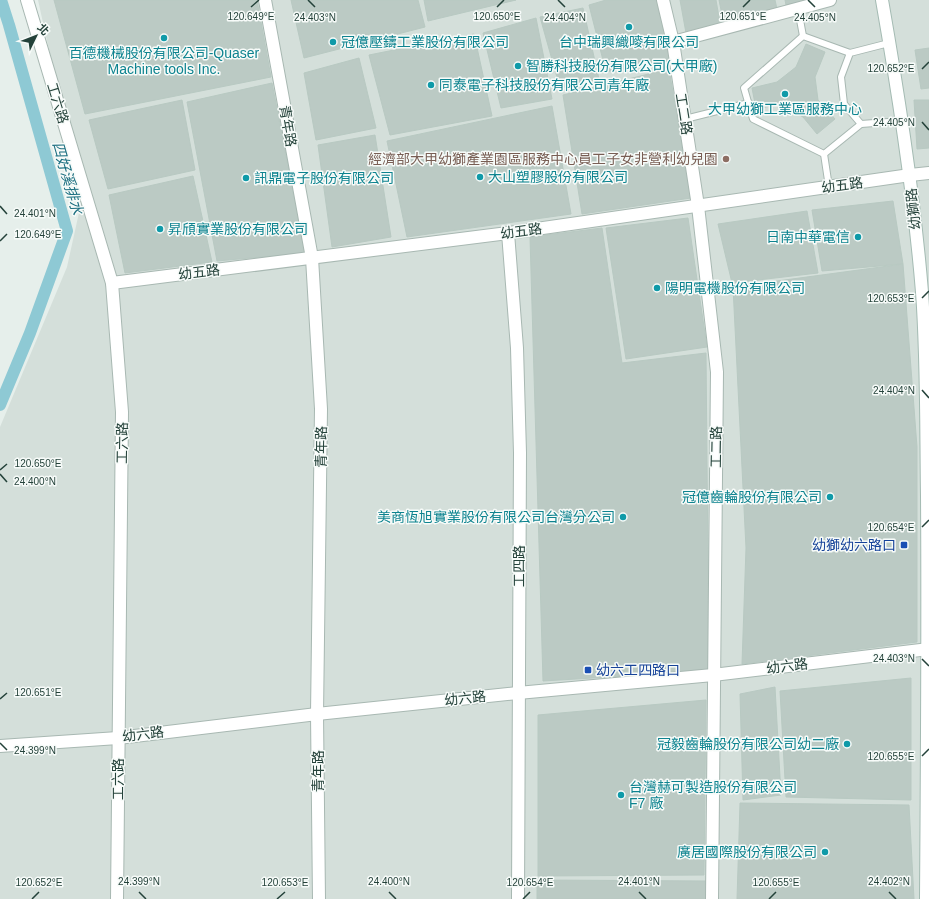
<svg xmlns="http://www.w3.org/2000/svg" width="929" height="899" viewBox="0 0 929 899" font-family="Arial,'Noto Sans TC',sans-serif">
<rect width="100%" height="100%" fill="#e6efeb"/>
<polygon fill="#d4dfda" points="38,0 929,0 929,899 0,899 0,427 67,267 82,199"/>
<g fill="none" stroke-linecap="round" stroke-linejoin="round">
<polyline stroke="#8ec9d4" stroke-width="12" points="0,405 30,333 67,231 9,25 1,0"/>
</g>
<g fill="#bbcac4" stroke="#b8c9c2">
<polygon points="54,0 257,0 271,77 85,114"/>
<polygon points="291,0 418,0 425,27 304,58"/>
<polygon points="424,0 516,0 428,21"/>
<polygon points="606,0 656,0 669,48 669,61 606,72 589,5"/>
<polygon points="680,0 716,0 720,23 703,29 686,33"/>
<polygon points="719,0 775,0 777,9 724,25"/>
<polygon points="785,0 807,0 786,5"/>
<polygon points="583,8 599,79 560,88 540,17"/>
<polygon points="536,18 552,99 501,108 483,33"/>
<polygon points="474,34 492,116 390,135 369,55"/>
<polygon points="806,44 825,52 815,77 818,100 835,119 817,134 803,117 781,104 756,109 752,88 777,82 796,67"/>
<polygon points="929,48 929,88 921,89 915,50"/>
<polygon points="359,58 376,128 316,140 304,73"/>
<polygon points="669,69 691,198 582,214 563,95"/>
<polygon points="272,83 305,253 217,261 187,102"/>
<polygon points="182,100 195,170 108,189 89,120"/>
<polygon points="914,100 929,100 929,148 917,149"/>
<polygon points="552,106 571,214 407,237 387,141"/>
<polygon points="375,135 391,237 332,247 318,145"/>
<polygon points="193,176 212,262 125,273 109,195"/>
<polygon points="893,201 903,264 822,271 812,210"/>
<polygon points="807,211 818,273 732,283 718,224"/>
<polygon points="688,218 707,347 626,359 606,228"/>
<polygon points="602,228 622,363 706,353 709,671 543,681 530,237"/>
<polygon points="903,264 917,447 917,642 742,664 746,548 733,287"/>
<polygon points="911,678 911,800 786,797 780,691"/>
<polygon points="775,687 781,795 743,800 740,694"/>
<polygon points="706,700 704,875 538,876 538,715"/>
<polygon points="740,803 909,805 914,899 737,899"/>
<polygon points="537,880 707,881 707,899 537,899"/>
</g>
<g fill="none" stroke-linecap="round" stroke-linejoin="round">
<g stroke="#a8b8b2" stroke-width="8">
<g id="lane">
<polyline points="798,9 803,36"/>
<polyline points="850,53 841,77 844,104 861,124 824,154 753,119 744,88 803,36 850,53 889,43"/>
<polyline points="685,119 749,103"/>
<polyline points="861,124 902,121"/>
<polyline points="824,154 829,187"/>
</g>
</g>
<g stroke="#a8b8b2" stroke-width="14">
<g id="street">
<polyline points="27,0 112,283 122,412 117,899"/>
<polyline points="265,0 312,258 321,409 317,714 319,899"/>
<polyline points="663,0 673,42 698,206 717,372 712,899"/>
<polyline points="673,42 830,0"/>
<polyline points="508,233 517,348 520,453 518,899"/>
<polyline points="112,283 508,233 910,175 929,173"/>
<polyline points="0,746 118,738 317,714 518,693 713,675 929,649"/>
</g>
</g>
<g stroke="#a4bbb3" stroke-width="14">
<path id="secondary" d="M882,0C899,97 914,194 922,292C927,359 926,428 927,496C928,630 927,764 926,899"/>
</g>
<use href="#lane" stroke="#fff" stroke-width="6"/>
<use href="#street" stroke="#fff" stroke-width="12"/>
<use href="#secondary" stroke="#fff" stroke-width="12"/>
</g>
<path fill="none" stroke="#24423a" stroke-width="1.5" d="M308,0L315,7M558,0L565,7M808,0L815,7M251,7L259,0M497,7L504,0M743,7L750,0M922,69L929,62M922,122L929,130M0,206L7,214M0,241L7,234M922,298L929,291M922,390L929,398M0,470L7,464M0,474L7,482M922,527L929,520M922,659L929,666M0,699L7,693M0,743L7,750M922,756L929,749M139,892L146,899M389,892L396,899M639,892L646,899M889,892L896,899M32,899L39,892M277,899L285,892M523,899L530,892M769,899L776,892"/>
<g fill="#0f9aa8" stroke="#f7fbf9" stroke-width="1.5">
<circle cx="629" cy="27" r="4"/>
<circle cx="164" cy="38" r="4"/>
<circle cx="333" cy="42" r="4"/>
<circle cx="518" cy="66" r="4"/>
<circle cx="431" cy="85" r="4"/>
<circle cx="785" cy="94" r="4"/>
<circle cx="480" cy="177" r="4"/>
<circle cx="246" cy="178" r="4"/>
<circle cx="160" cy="229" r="4"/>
<circle cx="858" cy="237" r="4"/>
<circle cx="657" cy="288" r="4"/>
<circle cx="830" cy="497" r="4"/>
<circle cx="623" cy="517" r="4"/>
<circle cx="847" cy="744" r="4"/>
<circle cx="621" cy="795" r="4"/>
<circle cx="825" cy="852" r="4"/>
</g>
<circle fill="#8d6e63" stroke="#f7fbf9" stroke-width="1.5" cx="726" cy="159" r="4"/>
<g fill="#1a4fb4" stroke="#f7fbf9" stroke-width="1.5">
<rect x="900" y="541" width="8" height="8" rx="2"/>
<rect x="584" y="666" width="8" height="8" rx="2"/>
</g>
<g text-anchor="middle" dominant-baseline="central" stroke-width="3" stroke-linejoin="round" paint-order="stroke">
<g font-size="14" fill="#0d838f" stroke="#f7fbf9" text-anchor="start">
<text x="341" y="42">冠億壓鑄工業股份有限公司</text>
<text x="629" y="42" text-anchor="middle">台中瑞興織嘜有限公司</text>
<text x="164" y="53" text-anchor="middle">百德機械股份有限公司-Quaser<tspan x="164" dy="16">Machine tools Inc.</tspan></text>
<text x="526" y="66">智勝科技股份有限公司(大甲廠)</text>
<text x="439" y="85">同泰電子科技股份有限公司青年廠</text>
<text x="785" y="109" text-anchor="middle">大甲幼獅工業區服務中心</text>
<text x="488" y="177">大山塑膠股份有限公司</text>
<text x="254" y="178">訊鼎電子股份有限公司</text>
<text x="168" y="229">昇頎實業股份有限公司</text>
<text x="850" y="237" text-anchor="end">日南中華電信</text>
<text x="665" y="288">陽明電機股份有限公司</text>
<text x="822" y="497" text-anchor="end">冠億齒輪股份有限公司</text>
<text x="615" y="517" text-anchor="end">美商恆旭實業股份有限公司台灣分公司</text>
<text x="839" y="744" text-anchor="end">冠毅齒輪股份有限公司幼二廠</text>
<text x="629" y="787">台灣赫可製造股份有限公司<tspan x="629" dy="16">F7 廠</tspan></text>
<text x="817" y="852" text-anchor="end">廣居國際股份有限公司</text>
</g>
<g font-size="14" fill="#24423a" stroke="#f7fbf9">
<text transform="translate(58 103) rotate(73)">工六路</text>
<text transform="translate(684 114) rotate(81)">工二路</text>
<text transform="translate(288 126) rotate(80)">青年路</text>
<text transform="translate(842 185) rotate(-8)">幼五路</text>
<text transform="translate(913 209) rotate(-96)">幼獅路</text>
<text transform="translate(521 231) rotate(-8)">幼五路</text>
<text transform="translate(199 272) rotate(-7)">幼五路</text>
<text transform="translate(122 443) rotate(-89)">工六路</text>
<text transform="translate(321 447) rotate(-89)">青年路</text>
<text transform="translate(716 447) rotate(-89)">工二路</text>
<text transform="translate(519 566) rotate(-90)">工四路</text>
<text transform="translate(787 666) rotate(-7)">幼六路</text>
<text transform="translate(465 698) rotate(-6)">幼六路</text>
<text transform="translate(143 734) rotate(-7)">幼六路</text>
<text transform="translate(318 771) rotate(-90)">青年路</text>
<text transform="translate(118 779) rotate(-90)">工六路</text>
</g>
<g font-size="14" fill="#785e54" stroke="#f7fbf9" text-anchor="end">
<text x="718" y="159">經濟部大甲幼獅產業園區服務中心員工子女非營利幼兒園</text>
</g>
<g font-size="14" fill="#164399" stroke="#f7fbf9" text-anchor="end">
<text x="896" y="545">幼獅幼六路口</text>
<text x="596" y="670" text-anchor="start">幼六工四路口</text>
</g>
<g font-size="15" font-style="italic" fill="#1c6f80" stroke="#f7fbf9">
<text transform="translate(68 178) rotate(74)">四好溪排水</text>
</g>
</g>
<g font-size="10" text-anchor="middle" fill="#24423a" stroke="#f7fbf9" stroke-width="3" stroke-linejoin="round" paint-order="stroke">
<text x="251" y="20">120.649°E</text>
<text x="497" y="20">120.650°E</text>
<text x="743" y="20">120.651°E</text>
<text x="315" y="21">24.403°N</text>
<text x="565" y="21">24.404°N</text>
<text x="815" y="21">24.405°N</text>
<text x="891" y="72">120.652°E</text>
<text x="894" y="126">24.405°N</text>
<text x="35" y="217">24.401°N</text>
<text x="38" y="238">120.649°E</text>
<text x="891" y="302">120.653°E</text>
<text x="894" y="394">24.404°N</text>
<text x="38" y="467">120.650°E</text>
<text x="35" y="485">24.400°N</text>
<text x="891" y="531">120.654°E</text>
<text x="894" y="662">24.403°N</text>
<text x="38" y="696">120.651°E</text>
<text x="35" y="754">24.399°N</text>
<text x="891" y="760">120.655°E</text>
<text x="139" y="885">24.399°N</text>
<text x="389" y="885">24.400°N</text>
<text x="639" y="885">24.401°N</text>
<text x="889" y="885">24.402°N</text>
<text x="39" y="886">120.652°E</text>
<text x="285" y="886">120.653°E</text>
<text x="530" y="886">120.654°E</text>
<text x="776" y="886">120.655°E</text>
</g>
<g transform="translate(36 36) rotate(47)" stroke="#f7fbf9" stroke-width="3" paint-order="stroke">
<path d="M0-3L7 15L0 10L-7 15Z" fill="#24423a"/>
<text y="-6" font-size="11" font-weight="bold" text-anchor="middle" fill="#24423a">北</text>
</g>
</svg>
